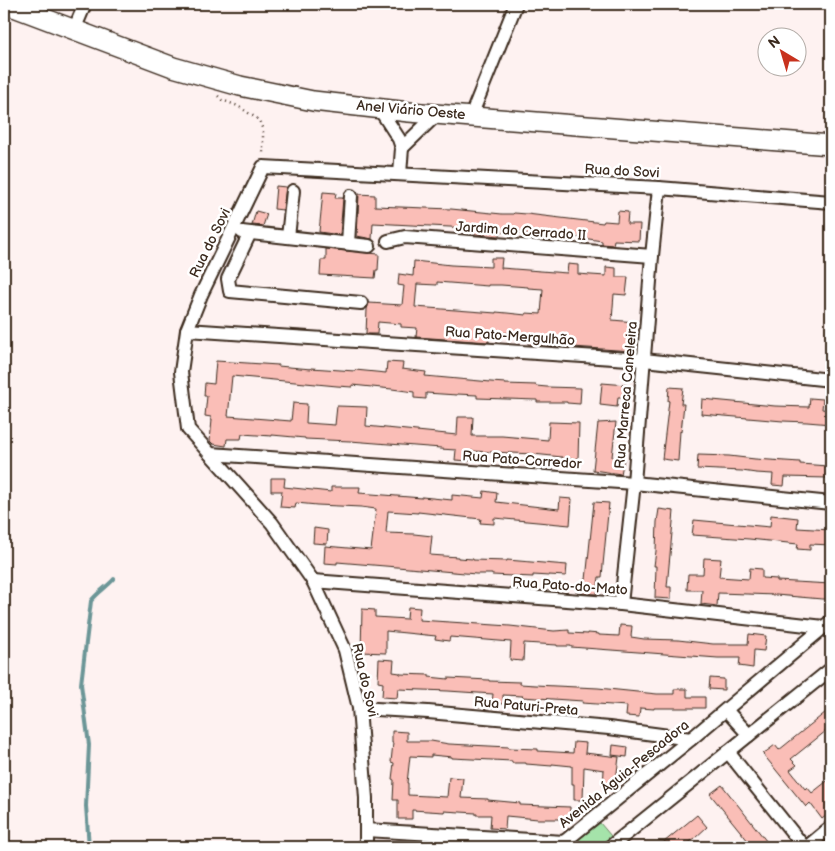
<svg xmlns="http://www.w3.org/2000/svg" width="835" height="851" viewBox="0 0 835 851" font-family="'Balsamiq Sans',sans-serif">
<rect width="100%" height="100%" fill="#fef2f1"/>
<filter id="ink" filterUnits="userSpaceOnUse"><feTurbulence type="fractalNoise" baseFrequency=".02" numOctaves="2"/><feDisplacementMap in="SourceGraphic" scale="10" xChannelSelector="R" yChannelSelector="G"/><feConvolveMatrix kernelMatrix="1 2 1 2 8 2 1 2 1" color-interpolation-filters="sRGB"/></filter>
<g filter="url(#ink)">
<g fill="#a5e3aa" stroke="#708664">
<polygon points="600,823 611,836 597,847 569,847"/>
<polygon points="379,843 407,843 466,847 376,847"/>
</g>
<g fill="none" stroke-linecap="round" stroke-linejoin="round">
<path stroke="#6c9697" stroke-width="4" d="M89,847L86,806L89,745L81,684L91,601C98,592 107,587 114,579"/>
</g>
<g fill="#fabeb7" stroke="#3b2a1e" fill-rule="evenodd">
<polygon points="276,186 286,187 283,210 274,209"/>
<polygon points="323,192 336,193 335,198 343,198 340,235 319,232"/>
<polygon points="359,194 375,195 375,206 451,209 502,214 513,214 514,213 527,214 603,223 604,221 617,222 618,211 628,212 627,224 640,224 639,241 614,240 613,245 602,244 602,241 576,237 551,234 550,240 527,238 527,233 500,232 500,236 462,233 462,228 450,227 373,223 372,239 357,236"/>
<polygon points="256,211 267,214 263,226 252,225"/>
<polygon points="326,249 379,254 378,270 376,270 375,278 320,275 321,260 326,260"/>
<path d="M491,258H502L501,268L567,273L568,264L578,265V274L591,275L606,276V267L616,268V277H628L626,295L614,294L612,320L635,322L632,351L528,344L529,337L509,335V333H489V342L416,337L417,328L401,327V324L378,322L377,334H366L367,309L369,303L402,305L404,286L398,285L399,274L413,276L414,261L451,265L491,267ZM437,282L488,286V285H501L528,287V288L543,289L541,314L526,313V315L507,313L496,312V313L415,307L417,284L437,285Z"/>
<polygon points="216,361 278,365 278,366 311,369 311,368 355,371 355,370 386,373 387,362 403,363 402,369 426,372 425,376 491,382 505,383 505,384 536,385 536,386 547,387 581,388 580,404 567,403 567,402 537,402 537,400 477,398 477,395 457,394 457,395 426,393 426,399 414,398 414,392 392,389 352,385 352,387 337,386 232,376 229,407 228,416 291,421 293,403 307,404 306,423 335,425 337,406 367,407 366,426 457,435 458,417 473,417 472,436 502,436 548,440 549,422 579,423 578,459 562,458 562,457 533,454 471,451 470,461 455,460 456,450 440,449 441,448 350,441 305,439 305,438 272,435 272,436 242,434 241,439 227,439 226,446 213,444 210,441 212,420 211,420 211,417 205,416 207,396 204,396 205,383 214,384"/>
<polygon points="602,383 627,385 626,397 618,397 617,407 600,405"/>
<polygon points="669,387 683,388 681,404 684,404 681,432 680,431 678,461 662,459 669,401 668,401"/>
<polygon points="810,398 823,399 822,409 831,410 831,424 807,422 783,421 701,414 702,399 775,406 809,407"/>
<polygon points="616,422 612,457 624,459 621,474 593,470 598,423"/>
<polygon points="698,455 729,456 755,459 800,462 800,464 828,466 828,478 785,477 784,486 772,485 773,474 756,473 742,471 697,469"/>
<polygon points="271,478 285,478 284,487 331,492 331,487 360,487 359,493 422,498 422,497 452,500 452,495 483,498 484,491 497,493 496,502 559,509 560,498 572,499 570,525 494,518 494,524 480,523 481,519 418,512 418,513 388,511 386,533 414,534 432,536 430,555 458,557 458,558 473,559 473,560 507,561 507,560 567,565 566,576 549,575 549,576 533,575 533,577 492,575 492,574 476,574 397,567 337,562 337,564 324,563 325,546 371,550 376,509 361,507 317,505 296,503 295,508 280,507 282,491 271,491"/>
<polygon points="594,502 609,503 603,565 602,577 599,577 597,594 582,593 583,580 586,580"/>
<polygon points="659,509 674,511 667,587 671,587 671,599 655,598 656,566 654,566 656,551 657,522"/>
<polygon points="771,515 798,518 797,528 831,530 831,545 810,544 810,550 797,549 798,544 749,539 692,535 694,520 770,527"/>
<polygon points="314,528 328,530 327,544 313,543"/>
<polygon points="704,558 721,559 719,577 749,579 750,568 762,569 762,578 777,579 777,581 831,584 831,599 822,599 776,595 718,593 717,606 701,604 702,590 687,590 688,574 703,574"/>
<polygon points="408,607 420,608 419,620 510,626 554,631 569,630 569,633 588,634 588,633 599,634 599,635 619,636 620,625 632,626 631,637 644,639 678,640 713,644 748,644 749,634 766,636 764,651 754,650 753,668 739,666 740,658 718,658 571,647 571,646 557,646 557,645 524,643 523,661 510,660 511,642 450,637 449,641 435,639 436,636 386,631 386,653 361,652 362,609 375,610 375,617 407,619"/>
<polygon points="379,659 394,660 393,672 400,673 400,674 429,675 429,677 448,679 448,678 489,680 489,681 520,682 520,684 535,685 598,688 657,694 674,694 674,689 687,689 687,697 705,697 705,708 654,708 654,709 640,708 639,717 626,716 627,706 582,703 583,701 537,698 522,697 523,696 503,695 503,704 492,703 493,694 448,691 398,689 397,698 382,697 383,683 378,682"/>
<polygon points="710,678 724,679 724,690 709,689"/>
<polygon points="831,708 831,727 791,759 797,765 790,770 805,789 807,787 812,793 831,778 831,812 822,819 810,803 806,807 763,754 775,745 779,750"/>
<polygon points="392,731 407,732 407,741 431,741 449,744 509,747 509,748 538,749 538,751 573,753 574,742 586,743 585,753 619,757 615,788 603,787 604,770 584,767 583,800 574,800 574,784 572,784 572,766 552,764 552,766 526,764 526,763 512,763 512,761 452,758 452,757 431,755 431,757 410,756 407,783 408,783 408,795 447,797 449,777 463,778 461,798 488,799 488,800 520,803 520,805 570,807 570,819 538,819 506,816 505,829 490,828 491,815 476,815 476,813 444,811 444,812 412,810 412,819 398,819 398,800 393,800 394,780 392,779 394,763 391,762 393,743 392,743"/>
<polygon points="613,745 628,747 627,757 612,755"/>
<polygon points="722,785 767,842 760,847 753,847 710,794"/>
<polygon points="697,815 707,827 695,838 683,847 658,847"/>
</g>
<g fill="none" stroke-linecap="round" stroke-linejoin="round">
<g stroke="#3b2a1e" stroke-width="16">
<g id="street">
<polyline points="74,30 85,4"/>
<polyline points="379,108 399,139 402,148 400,174"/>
<polyline points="471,116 516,4"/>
<polyline points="402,148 437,114"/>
<polyline points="242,232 369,246"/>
<polyline points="250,233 228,279 230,291 361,303"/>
<polyline points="288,237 293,191"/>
<polyline points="388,241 405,237 652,256"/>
<polyline points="348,243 351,196"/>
<polyline points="187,330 644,360 831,380"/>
<polyline points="210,454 634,483 831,503"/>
<polyline points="313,581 621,604 824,627"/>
<polyline points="621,604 634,483 652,256 659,188"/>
<polyline points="359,708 428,712 609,728 691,739"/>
<polyline points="726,710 749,735"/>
<polyline points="728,752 804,847"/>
<polyline points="366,830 564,842 691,739 831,621"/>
<polyline points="366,847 366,798 359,708 345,650 313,581 272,523 188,429 181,372 187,330 201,295 263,167 659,188 831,202"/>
<polyline points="610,847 831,669"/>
<polyline points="807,847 831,827"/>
</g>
</g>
<g stroke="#3b2a1e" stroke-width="22">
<polyline id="primary" points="6,4 173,67 240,86 313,101 409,112 831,145"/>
</g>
<polyline stroke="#3b2a1e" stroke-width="2.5" stroke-dasharray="1 4" stroke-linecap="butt" points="218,96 222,100 238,106 259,120 263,130 263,155"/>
<use href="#street" stroke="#fff" stroke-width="12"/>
<use href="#primary" stroke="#fff" stroke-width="19"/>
</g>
</g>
<g text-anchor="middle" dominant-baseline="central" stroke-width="5" stroke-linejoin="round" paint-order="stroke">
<g font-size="14" fill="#3b2a1e" stroke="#fff">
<text transform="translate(411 110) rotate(5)">Anel Viário Oeste</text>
<text transform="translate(622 171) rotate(3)">Rua do Sovi</text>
<text transform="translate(521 231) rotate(4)">Jardim do Cerrado II</text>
<text transform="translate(210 243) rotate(-64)">Rua do Sovi</text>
<text transform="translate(510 336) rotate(4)">Rua Pato-Mergulhão</text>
<text transform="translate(626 395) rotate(-85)">Rua Marreca Caneleira</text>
<text transform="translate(522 460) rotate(4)">Rua Pato-Corredor</text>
<text transform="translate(570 586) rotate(4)">Rua Pato-do-Mato</text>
<text transform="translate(365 680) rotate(77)">Rua do Sovi</text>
<text transform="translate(526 706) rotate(5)">Rua Paturi-Preta</text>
<text transform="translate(624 774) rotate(-39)">Avenida Águia-Pescadora</text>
</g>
</g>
<rect width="835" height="851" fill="none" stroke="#fff" stroke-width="20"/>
<rect x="10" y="10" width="815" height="831" fill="none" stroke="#3b2a1e" stroke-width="2" filter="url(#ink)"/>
<g transform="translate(782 52) rotate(322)"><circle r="24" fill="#ffffff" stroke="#b1aaa5"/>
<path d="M0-4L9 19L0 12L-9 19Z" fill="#c8321e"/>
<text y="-8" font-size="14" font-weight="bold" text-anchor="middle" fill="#3b2a1e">N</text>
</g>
</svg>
